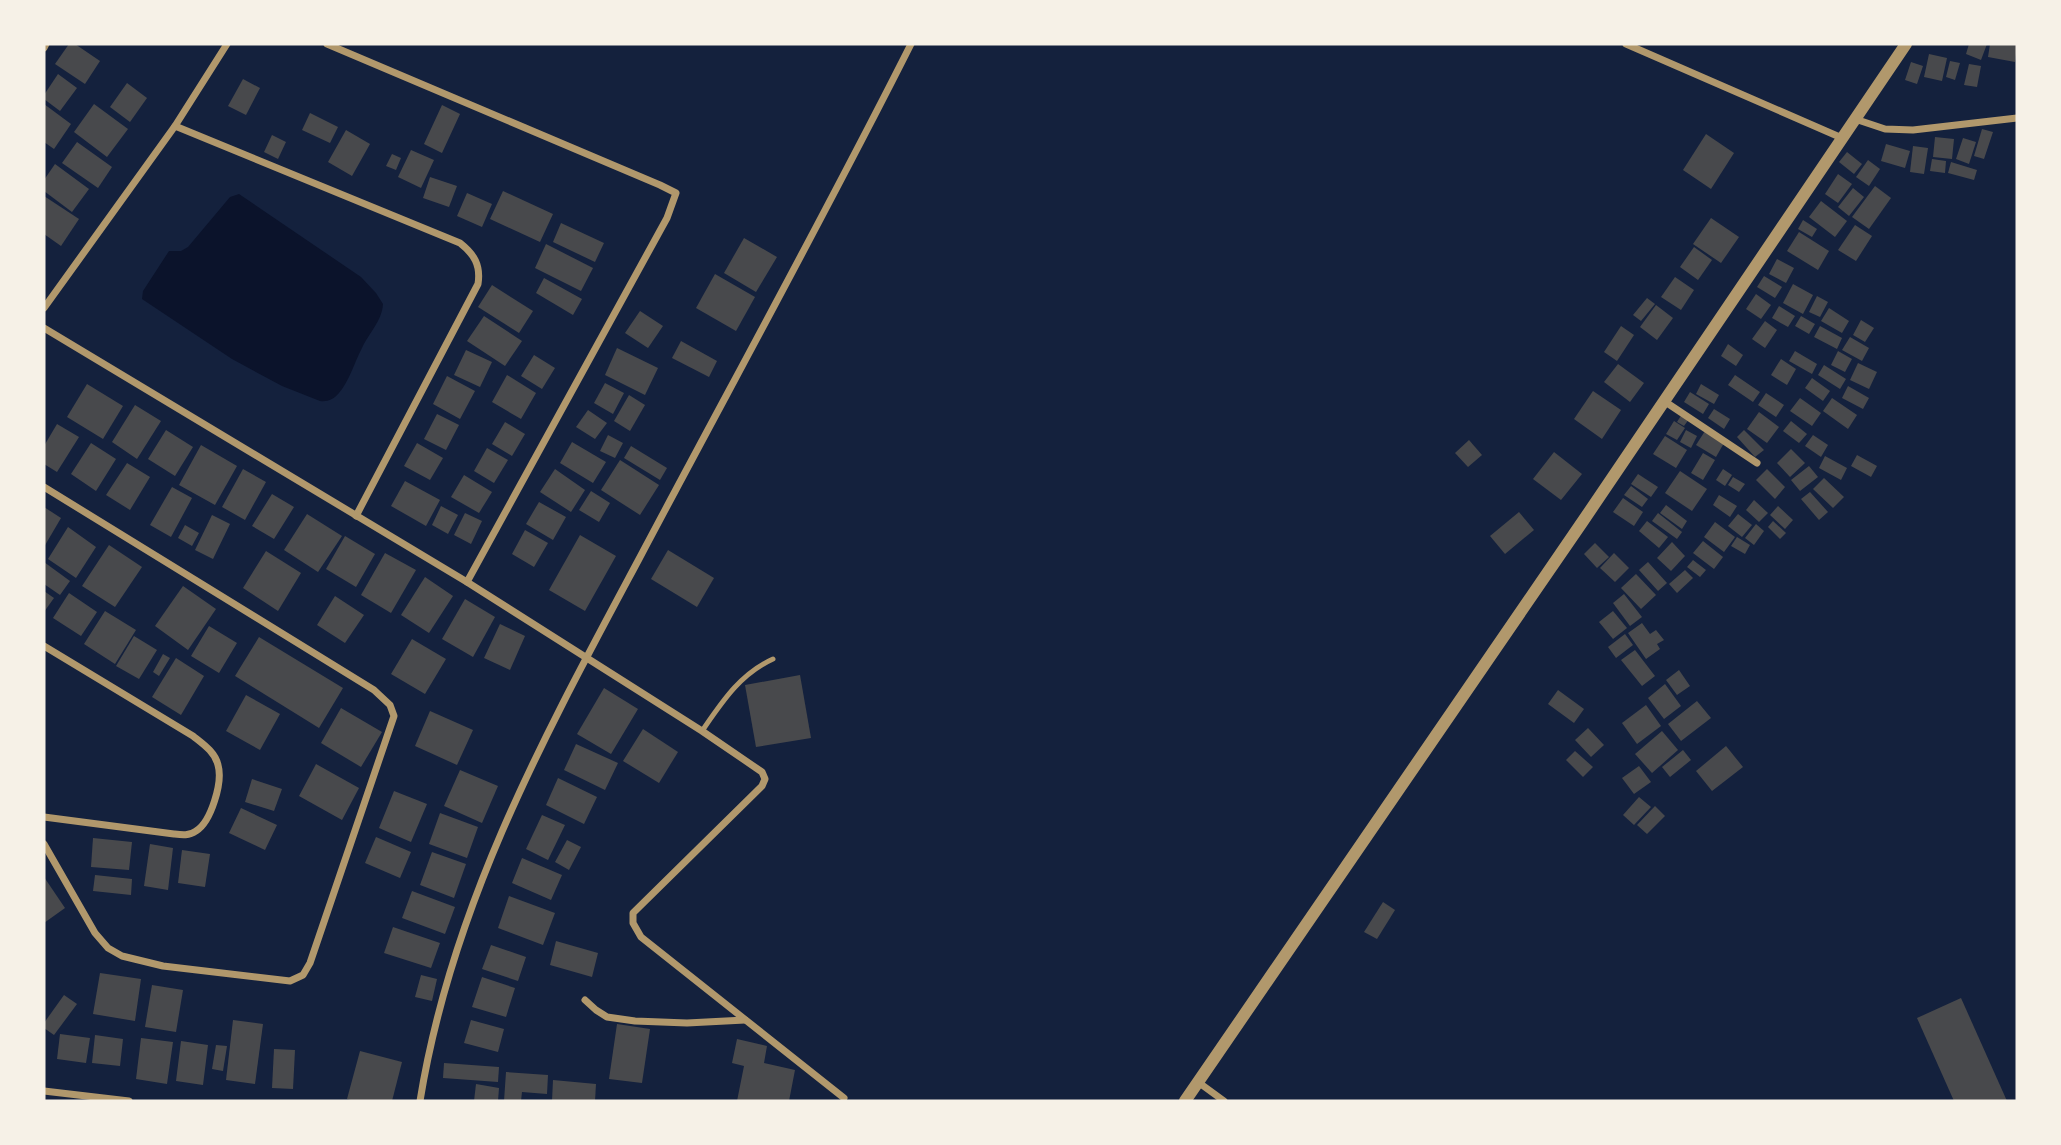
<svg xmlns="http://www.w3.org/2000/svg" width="2061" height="1145" viewBox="0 0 2061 1145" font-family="Commissioner,sans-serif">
<rect width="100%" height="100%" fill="#14213d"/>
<path fill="#0b132b" d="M239,194L361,277L376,293L383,304C382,321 369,333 362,348C354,363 350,380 339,393C334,399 328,402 320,401L282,386L232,359L142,299L143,291L169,251H181L188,247L230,197Z"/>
<g fill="#48494c">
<polygon points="69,44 75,44 100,61 85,84 55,64"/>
<polygon points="1969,44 1987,44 1981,60 1966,54"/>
<polygon points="1990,44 2017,45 2015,62 1988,57"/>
<polygon points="1929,54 1947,58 1942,81 1924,77"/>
<polygon points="1950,61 1960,63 1955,80 1946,77"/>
<polygon points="1911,62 1923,66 1917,84 1905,80"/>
<polygon points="1969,64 1981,66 1977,87 1964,85"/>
<polygon points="58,74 77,88 60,111 44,99 44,95"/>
<polygon points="243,79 260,88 246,115 228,106"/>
<polygon points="127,83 147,98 130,122 110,107"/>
<polygon points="44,104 71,124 54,149 44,142"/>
<polygon points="94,104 128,129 107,157 74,132"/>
<polygon points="442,105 460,114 442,153 424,144"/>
<polygon points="310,113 338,127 330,143 302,130"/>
<polygon points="1982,129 1993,132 1984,159 1974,156"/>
<polygon points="346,130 370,144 352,176 328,162"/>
<polygon points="1706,134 1734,153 1711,189 1683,170"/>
<polygon points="272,135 286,142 278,159 264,152"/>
<polygon points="1935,137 1954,139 1952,159 1933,157"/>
<polygon points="1963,138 1976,142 1969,164 1956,159"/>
<polygon points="77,142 112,167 98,188 62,163"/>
<polygon points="1886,144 1910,151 1905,168 1881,161"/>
<polygon points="1913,146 1928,148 1924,174 1910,172"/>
<polygon points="411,150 434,160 421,188 398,177"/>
<polygon points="1847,152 1862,164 1854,174 1839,162"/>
<polygon points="392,154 401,158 396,170 386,166"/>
<polygon points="1932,159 1946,161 1945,173 1930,171"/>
<polygon points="1868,160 1880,169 1869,186 1856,177"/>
<polygon points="1951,162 1977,170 1974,180 1948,173"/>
<polygon points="55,164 89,189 72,212 44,191 44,180"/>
<polygon points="1838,174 1852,184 1838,203 1825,194"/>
<polygon points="430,177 457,186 449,207 423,198"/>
<polygon points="1875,186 1891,198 1869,229 1852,217"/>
<polygon points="1853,188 1864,197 1849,216 1838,207"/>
<polygon points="503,191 553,214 540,242 490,219"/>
<polygon points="467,193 492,204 482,227 457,216"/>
<polygon points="44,196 79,219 61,246 44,234"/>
<polygon points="1821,201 1847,221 1835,237 1809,217"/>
<polygon points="1711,218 1739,237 1721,263 1693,244"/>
<polygon points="1803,220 1817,229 1812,237 1798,229"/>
<polygon points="561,223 604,243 595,262 553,242"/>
<polygon points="1855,225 1872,236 1856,261 1838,250"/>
<polygon points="1799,232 1829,251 1818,270 1787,251"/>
<polygon points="744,238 777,257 756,292 724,273"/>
<polygon points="546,244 593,268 581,291 535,268"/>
<polygon points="1694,247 1712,260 1698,280 1680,267"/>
<polygon points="1777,259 1794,268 1786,283 1769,274"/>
<polygon points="715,274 755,297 736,331 696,308"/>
<polygon points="1764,276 1782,287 1775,298 1757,287"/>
<polygon points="1675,277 1694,290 1681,310 1661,297"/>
<polygon points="544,278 582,299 573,315 536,293"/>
<polygon points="1793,284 1813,295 1803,314 1783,303"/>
<polygon points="492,285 533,311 519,333 478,307"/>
<polygon points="1756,294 1771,305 1761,319 1746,309"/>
<polygon points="1817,296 1828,302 1820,317 1809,312"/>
<polygon points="1647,298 1655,304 1641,321 1633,315"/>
<polygon points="1656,305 1673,318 1657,340 1640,327"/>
<polygon points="1779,306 1795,316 1788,327 1772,318"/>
<polygon points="1829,308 1849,321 1842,333 1821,321"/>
<polygon points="640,311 663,326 648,348 625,333"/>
<polygon points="484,316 522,341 505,366 467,341"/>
<polygon points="1801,316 1815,324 1809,334 1795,326"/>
<polygon points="1861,320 1874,328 1865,342 1853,335"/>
<polygon points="1765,321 1777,330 1765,348 1752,339"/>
<polygon points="1621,326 1634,335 1617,361 1604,352"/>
<polygon points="1820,326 1842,338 1837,349 1814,337"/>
<polygon points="1850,337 1869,348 1862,361 1842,350"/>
<polygon points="681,341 717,361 709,377 672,358"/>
<polygon points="1728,344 1743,355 1736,366 1721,356"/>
<polygon points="617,348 658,368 645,395 605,375"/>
<polygon points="466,350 492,362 480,387 454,375"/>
<polygon points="1795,351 1817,364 1812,374 1789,361"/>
<polygon points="1838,351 1852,359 1845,372 1831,365"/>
<polygon points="534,355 555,368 542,389 521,376"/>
<polygon points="1781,359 1796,369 1787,385 1771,375"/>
<polygon points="1858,363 1877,372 1869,389 1850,380"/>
<polygon points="1618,364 1644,383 1630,402 1604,382"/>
<polygon points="1824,365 1846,379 1840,389 1818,375"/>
<polygon points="507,375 536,393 521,419 492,402"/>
<polygon points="1735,375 1760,392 1753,402 1728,385"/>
<polygon points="447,376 475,391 460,419 433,404"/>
<polygon points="1812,378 1830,391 1823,401 1805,388"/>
<polygon points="605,383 624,393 613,414 594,403"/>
<polygon points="87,384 123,406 103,439 67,417"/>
<polygon points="1701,384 1719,395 1714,404 1696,394"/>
<polygon points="1848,386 1869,398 1863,409 1842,398"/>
<polygon points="1593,391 1621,410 1602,439 1574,419"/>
<polygon points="1690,392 1709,404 1703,414 1684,402"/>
<polygon points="1766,393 1784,405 1776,417 1758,405"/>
<polygon points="629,395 645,405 630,431 614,421"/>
<polygon points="1800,398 1821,413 1812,426 1790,411"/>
<polygon points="1832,398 1857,415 1848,429 1823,411"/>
<polygon points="135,405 161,421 137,459 112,442"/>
<polygon points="1714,409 1730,419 1724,429 1708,418"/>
<polygon points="588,410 607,423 595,439 576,427"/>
<polygon points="1759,412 1779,427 1767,443 1747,429"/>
<polygon points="437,414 459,425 446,450 424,439"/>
<polygon points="1682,414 1689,419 1684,426 1677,422"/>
<polygon points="1674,421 1685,428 1677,440 1666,434"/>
<polygon points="1791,421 1807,434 1799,443 1783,431"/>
<polygon points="505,422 525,434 512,456 492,444"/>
<polygon points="57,424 79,437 57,472 44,464 44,446"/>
<polygon points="166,430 193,447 175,476 148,459"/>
<polygon points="1686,430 1697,436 1691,448 1680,442"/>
<polygon points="1744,430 1764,450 1755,457 1737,437"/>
<polygon points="1705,431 1724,443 1716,457 1696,445"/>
<polygon points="608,435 623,443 615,458 600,451"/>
<polygon points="1813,435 1828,445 1821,457 1805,446"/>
<polygon points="1665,436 1687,450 1676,468 1653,454"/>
<polygon points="1469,440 1482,455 1468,467 1455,453"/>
<polygon points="572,442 606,462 593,483 560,463"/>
<polygon points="91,443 116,459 96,491 71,474"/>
<polygon points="417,443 443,458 430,480 404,466"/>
<polygon points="201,445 237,466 215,505 179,485"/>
<polygon points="631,446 667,468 660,480 624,458"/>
<polygon points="487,448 508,460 494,483 474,471"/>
<polygon points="1791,449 1805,463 1790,477 1777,463"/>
<polygon points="1554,452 1582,474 1561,500 1533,479"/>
<polygon points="1703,453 1715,460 1703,480 1691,473"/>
<polygon points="1857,455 1877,466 1871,477 1851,466"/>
<polygon points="1825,456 1847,468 1841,480 1819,468"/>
<polygon points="620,460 659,485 640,515 601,490"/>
<polygon points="127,463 150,477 130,510 106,495"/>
<polygon points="1809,466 1818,477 1800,491 1791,480"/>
<polygon points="243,469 266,482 245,520 222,507"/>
<polygon points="555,469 585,490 571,512 540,492"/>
<polygon points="1723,469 1732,475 1725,486 1716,480"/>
<polygon points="1767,469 1785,487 1775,499 1756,480"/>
<polygon points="1680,471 1707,489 1692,511 1665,493"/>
<polygon points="1638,474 1658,487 1651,497 1631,484"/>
<polygon points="464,475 492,492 479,513 451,497"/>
<polygon points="1733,477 1745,484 1739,492 1728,485"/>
<polygon points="1824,478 1844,497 1833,508 1813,489"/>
<polygon points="405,481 440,500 426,526 391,506"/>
<polygon points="1631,486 1648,499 1642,507 1624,495"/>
<polygon points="172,487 192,498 171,537 150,525"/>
<polygon points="591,491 610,503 599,522 579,510"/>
<polygon points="1810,492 1828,512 1819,520 1801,499"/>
<polygon points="272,494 294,507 274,539 252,526"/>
<polygon points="1719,495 1737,506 1730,517 1713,505"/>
<polygon points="1623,498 1643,512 1634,526 1613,512"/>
<polygon points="1754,500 1768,513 1759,522 1746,510"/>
<polygon points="539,502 566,517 553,540 526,524"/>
<polygon points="1666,505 1687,521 1682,529 1660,513"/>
<polygon points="441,506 458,515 448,534 432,525"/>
<polygon points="1778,506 1793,520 1785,529 1770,515"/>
<polygon points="44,507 61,518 44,547"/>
<polygon points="1519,512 1534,530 1505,554 1490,536"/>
<polygon points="465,513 482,521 471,544 454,535"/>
<polygon points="1658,513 1682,532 1677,539 1652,521"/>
<polygon points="307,514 342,536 318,572 284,550"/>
<polygon points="1738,514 1752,525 1742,537 1728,526"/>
<polygon points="212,515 230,524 213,559 195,550"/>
<polygon points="1647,521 1668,537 1659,548 1639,531"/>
<polygon points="1773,521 1786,533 1780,539 1768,527"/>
<polygon points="1715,522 1735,537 1724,552 1704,537"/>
<polygon points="1756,524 1764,531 1754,545 1745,538"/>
<polygon points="185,525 199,533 192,546 178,538"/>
<polygon points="68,527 96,547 76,578 48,559"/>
<polygon points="525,530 548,543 534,567 512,554"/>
<polygon points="580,535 616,556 585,611 549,590"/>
<polygon points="345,536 375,554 356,587 326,569"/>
<polygon points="1737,537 1750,545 1745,554 1731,546"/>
<polygon points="1703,541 1723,557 1714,569 1693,553"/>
<polygon points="1672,542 1685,556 1671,571 1657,558"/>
<polygon points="1595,543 1609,557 1597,568 1584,554"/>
<polygon points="109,545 142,567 115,607 82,586"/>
<polygon points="668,550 714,578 697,607 651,579"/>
<polygon points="266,551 301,573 278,611 243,588"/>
<polygon points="385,553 416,570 391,613 361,595"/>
<polygon points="1614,553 1629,568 1615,582 1600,568"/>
<polygon points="1693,560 1706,570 1700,577 1687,567"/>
<polygon points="44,562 70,581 60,595 44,584"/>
<polygon points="1648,562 1667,583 1658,591 1639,570"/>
<polygon points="1685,570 1693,578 1677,593 1669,584"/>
<polygon points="1636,574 1656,595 1641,609 1621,588"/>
<polygon points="425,577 453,596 429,633 401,615"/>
<polygon points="183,586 216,609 188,650 155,626"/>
<polygon points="44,591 54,598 44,612"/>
<polygon points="69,593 97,612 81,636 53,618"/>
<polygon points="1624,594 1642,617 1630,626 1613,603"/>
<polygon points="335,596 364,615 345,643 317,625"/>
<polygon points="465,599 495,617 473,657 442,639"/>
<polygon points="105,611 136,630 115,664 84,644"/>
<polygon points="1613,611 1627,628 1613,639 1599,622"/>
<polygon points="1642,623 1650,634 1656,630 1664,640 1657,644 1660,649 1646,659 1628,633"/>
<polygon points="500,624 525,636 510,670 484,658"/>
<polygon points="209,626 237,643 219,673 191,656"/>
<polygon points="1625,634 1633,645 1616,658 1608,647"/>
<polygon points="134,636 157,650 139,679 116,666"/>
<polygon points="259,637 343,688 319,728 235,676"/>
<polygon points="412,639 446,659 425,694 391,674"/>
<polygon points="1635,650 1655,676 1642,686 1621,660"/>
<polygon points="163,654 170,658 159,676 153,672"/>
<polygon points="176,658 204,676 181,715 152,697"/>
<polygon points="1679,670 1690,686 1677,695 1666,680"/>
<polygon points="800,675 811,738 756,747 745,685"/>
<polygon points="1665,684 1681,706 1664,719 1648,698"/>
<polygon points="604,688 638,709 611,754 577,734"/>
<polygon points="1558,690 1584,709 1574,723 1548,704"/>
<polygon points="246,695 280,714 260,750 226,731"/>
<polygon points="1697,701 1711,718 1681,741 1668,724"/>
<polygon points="1646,705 1661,726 1637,744 1622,723"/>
<polygon points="341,708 382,732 361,767 321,743"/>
<polygon points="430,711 473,730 457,765 415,746"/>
<polygon points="1588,728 1604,745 1591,757 1575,740"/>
<polygon points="643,729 678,752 659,783 623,761"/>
<polygon points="1662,731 1678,750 1652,773 1635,754"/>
<polygon points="576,744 618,763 605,790 564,770"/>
<polygon points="1726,746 1743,767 1712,791 1696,771"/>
<polygon points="1683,750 1691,760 1670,777 1662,767"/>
<polygon points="1575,751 1593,767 1583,777 1566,760"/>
<polygon points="316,764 359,788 342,820 299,796"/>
<polygon points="1639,766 1651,782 1634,794 1622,778"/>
<polygon points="460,770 498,786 482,823 444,806"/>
<polygon points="558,778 597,797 584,824 546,805"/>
<polygon points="252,779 282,789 274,811 245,802"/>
<polygon points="394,791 427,804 411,842 379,828"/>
<polygon points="1639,797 1651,807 1634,825 1623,815"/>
<polygon points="1655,806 1665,816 1647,834 1637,825"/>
<polygon points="241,808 277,825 265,850 229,833"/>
<polygon points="440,813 478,827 467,858 429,844"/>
<polygon points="542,815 565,825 548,860 526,849"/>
<polygon points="376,837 411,852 400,878 365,863"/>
<polygon points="93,838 132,842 129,870 91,867"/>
<polygon points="567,840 581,847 569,870 555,862"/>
<polygon points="150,844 173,848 168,890 144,886"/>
<polygon points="182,850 210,854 205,887 178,883"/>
<polygon points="432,852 466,864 454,898 420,885"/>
<polygon points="522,858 562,875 551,900 512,883"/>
<polygon points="95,875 132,879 131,895 93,891"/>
<polygon points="44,877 65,908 44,923"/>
<polygon points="412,891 455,907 445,934 402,918"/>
<polygon points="509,896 555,913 543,945 498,928"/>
<polygon points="1383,902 1395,910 1377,939 1364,932"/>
<polygon points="393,927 440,943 431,968 384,953"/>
<polygon points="556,941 598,953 592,977 550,965"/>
<polygon points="491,945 526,957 518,981 482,969"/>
<polygon points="100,973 141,979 135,1021 93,1014"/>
<polygon points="421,975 437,979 432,1001 415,997"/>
<polygon points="482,977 515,988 506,1017 472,1007"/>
<polygon points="152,985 183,990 176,1032 145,1027"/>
<polygon points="64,995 77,1004 54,1035 44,1028 44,1023"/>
<polygon points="1961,998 2007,1101 1954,1101 1917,1018"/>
<polygon points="233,1020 263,1024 255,1084 226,1080"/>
<polygon points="471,1020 504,1029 498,1052 464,1043"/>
<polygon points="617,1024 650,1029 642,1083 609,1079"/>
<polygon points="60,1034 90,1038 86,1063 57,1059"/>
<polygon points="95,1035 123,1039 120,1066 92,1063"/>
<polygon points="141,1038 173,1042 167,1084 136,1079"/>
<polygon points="737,1039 767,1046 764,1063 795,1070 789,1101 737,1101 744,1066 732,1063"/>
<polygon points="181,1041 208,1045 203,1085 176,1081"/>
<polygon points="216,1045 227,1046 223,1071 212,1069"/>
<polygon points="274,1049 295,1050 293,1089 272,1088"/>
<polygon points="360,1051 402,1062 392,1101 354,1101 347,1099"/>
<polygon points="444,1063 499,1067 498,1082 443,1078"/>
<polygon points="506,1072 548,1075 547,1094 522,1092 521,1101 504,1101"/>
<polygon points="553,1080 596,1084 595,1101 552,1101"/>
<polygon points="476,1084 499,1088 498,1101 474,1101"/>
</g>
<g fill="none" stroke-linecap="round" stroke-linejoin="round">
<path stroke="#b1986c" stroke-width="5" d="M702,731C722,702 740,674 773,659"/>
<g stroke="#b1986c" stroke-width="7">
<polyline points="327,44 660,185 676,193 667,218 467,582"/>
<polyline points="1626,44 1842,138"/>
<polyline points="44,48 46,44"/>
<polyline points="1855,119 1885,129 1913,130 2017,118"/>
<polyline points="175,126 227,44"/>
<path d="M44,308L175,126L460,243C474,254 481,265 478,284L356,516"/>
<polyline points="44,328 467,582 702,731 762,772 765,779 762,786 633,913 633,923 641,937 844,1098"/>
<polyline points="1664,401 1757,463"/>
<polyline points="44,487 374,690 390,705 394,716 310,963 303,975 290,981 163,966 122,956 108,948 95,933 44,844"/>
<path d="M44,646L193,736C203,744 215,752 218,765C223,782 211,822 196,831C189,836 182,835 174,834L44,817"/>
<polyline points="585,1000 596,1010 607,1017 635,1021 687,1023 745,1020"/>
<polyline points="1198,1082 1224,1101"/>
<polyline points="44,1091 129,1101"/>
<path d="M420,1101C452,903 546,733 639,559C730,387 824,217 911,44"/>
</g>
<polyline stroke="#b1986c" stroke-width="12" points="1185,1101 1583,521 1906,44"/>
</g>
<rect width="2061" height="1145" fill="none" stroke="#f6f1e7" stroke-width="91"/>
</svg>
